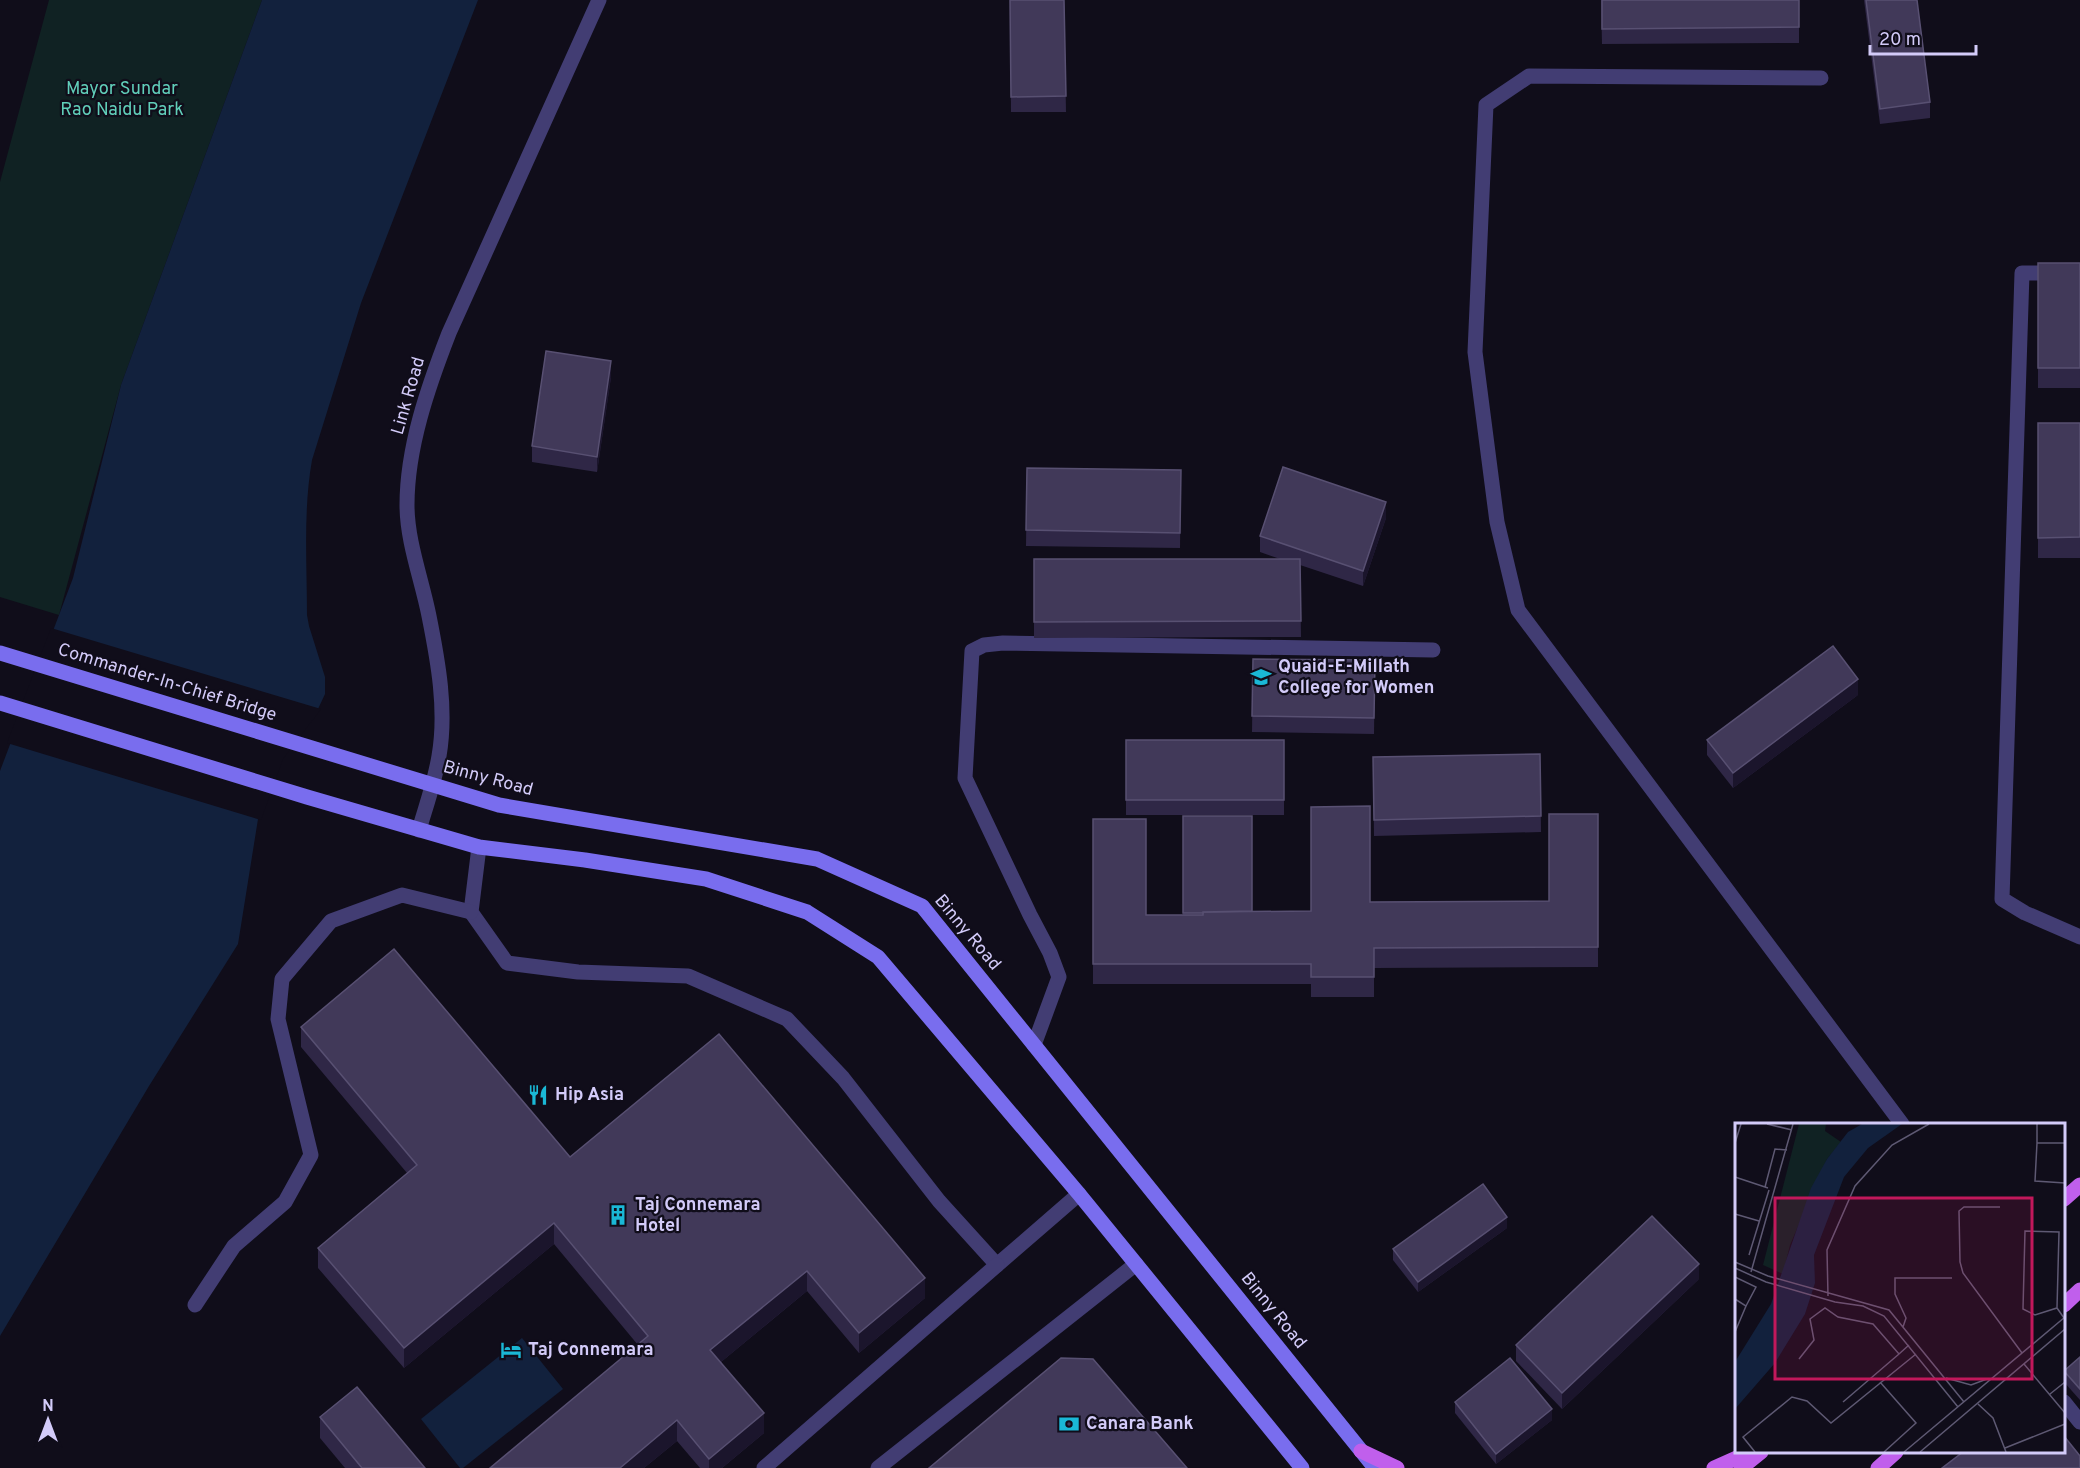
<svg xmlns="http://www.w3.org/2000/svg" width="2080" height="1468" viewBox="0 0 2080 1468" font-family="Overpass,sans-serif">
<rect width="100%" height="100%" fill="#100d1a"/>
<polygon fill="#102223" points="49,0 262,0 121,385 59,615 0,597 0,182"/>
<g fill="#12213d">
<path d="M262,0H478L361,303L312,460C303,511 307,564 307,615L309,626L325,677V694L318,709L281,758L258,819L238,944L149,1086L0,1336V771L73,578L121,385Z"/>
<polygon points="522,1338 563,1389 463,1468 460,1468 421,1419"/>
</g>
<polygon fill="#100d1a" points="51,628 321,709 283,759 261,820 7,743"/>
<g fill="none" stroke-linecap="round" stroke-linejoin="round">
<g stroke="#423d73" stroke-width="15">
<polyline points="1821,78 1529,76 1486,105 1475,352 1497,522 1518,610 1902,1124"/>
<polyline points="2080,273 2022,273 2002,899 2025,913 2080,937"/>
<polyline points="479,847 471,912 507,963 578,972 688,976 787,1019 843,1078 939,1201 997,1265 1079,1194"/>
<polyline points="1034,1045 1059,977 1050,953 1030,915 965,778 972,651 984,645 1003,643 1433,650"/>
<polyline points="195,1305 234,1246 285,1202 311,1155 278,1019 282,979 331,921 402,895 471,912"/>
<polyline points="764,1468 997,1265"/>
<polyline points="878,1468 1136,1264"/>
</g>
<polyline stroke="#423d73" stroke-width="15" points="2064,1402 2080,1422"/>
<path stroke="#423d73" stroke-width="15" d="M419,830C426,806 435,781 439,756C447,710 438,661 429,616C422,580 407,542 407,505C407,447 428,387 449,333L599,0"/>
<g stroke="#796dee" stroke-width="15">
<polyline points="0,653 499,805 817,859 922,906 1375,1468"/>
<polyline points="0,703 307,797 479,847 585,860 706,879 807,912 878,957 1079,1194 1302,1468"/>
</g>
<g stroke="#c05fec" stroke-width="15">
<polyline points="2064,1199 2080,1185"/>
<polyline points="2064,1305 2080,1290"/>
<polyline points="1361,1451 1397,1468"/>
<polyline points="1714,1468 1750,1452"/>
<polyline points="1741,1468 1761,1452"/>
<polyline points="1878,1468 1896,1452"/>
</g>
</g>
<g fill="#2f2746">
<polygon points="1010,0 1064,0 1066,112 1011,112"/>
<polygon points="1601,0 1799,0 1799,43 1602,44"/>
<polygon points="1864,0 1917,0 1930,102 1930,118 1880,124"/>
<rect x="2038" y="263" width="42" height="125"/>
<polygon points="611,377 597,472 532,462 532,446"/>
<rect x="2038" y="423" width="42" height="135"/>
<polygon points="1027,468 1181,470 1180,548 1026,546"/>
<polygon points="1386,518 1363,586 1300,565 1301,637 1034,638 1034,559 1280,559 1260,552 1260,536"/>
<polygon points="1253,659 1375,660 1374,734 1252,732"/>
<polygon points="1858,695 1733,788 1707,755 1707,740"/>
<rect x="1126" y="740" width="158" height="75"/>
<polygon points="1540,754 1541,832 1374,836 1373,757"/>
<polygon points="1598,814 1598,967 1374,968 1374,997 1311,997 1311,984 1093,984 1093,819 1146,915 1183,915 1183,816 1252,911 1311,911 1370,902 1549,901"/>
<polygon points="301,1027 570,1157 925,1298 859,1353 807,1291 721,1362 764,1433 722,1468 700,1468 677,1441 644,1468 490,1468 638,1345 554,1244 404,1368 318,1268 318,1248 407,1173 301,1047"/>
<polygon points="1507,1228 1418,1292 1393,1260 1393,1249"/>
<polygon points="1699,1279 1562,1409 1516,1361 1516,1345"/>
<polygon points="2080,1357 2080,1400 2064,1382 2064,1371"/>
<polygon points="1455,1402 1552,1420 1496,1464 1455,1413"/>
<polygon points="320,1417 425,1468 345,1468 320,1438"/>
</g>
<g fill="#1b152c">
<polygon points="611,361 611,377 597,472 597,457"/>
<polygon points="1386,502 1386,518 1363,586 1363,571"/>
<polygon points="1858,679 1858,695 1733,788 1733,773"/>
<polygon points="1507,1217 1507,1228 1418,1292 1418,1282"/>
<polygon points="554,1223 554,1244 404,1368 404,1348"/>
<polygon points="1699,1264 1699,1279 1562,1409 1562,1393"/>
<polygon points="807,1271 807,1291 710,1371 710,1350"/>
<polygon points="925,1278 925,1298 859,1353 859,1333"/>
<polygon points="1552,1409 1552,1420 1496,1464 1496,1454"/>
<polygon points="764,1413 764,1433 722,1468 709,1468 709,1459"/>
<polygon points="677,1420 677,1441 644,1468 620,1468"/>
</g>
<g fill="#413959" stroke="#585072" stroke-width="1.5">
<polygon points="1010,0 1064,0 1066,96 1011,97"/>
<polygon points="1602,0 1799,0 1799,27 1602,29"/>
<polygon points="1866,0 1917,0 1930,102 1880,109"/>
<rect x="2038" y="263" width="42" height="105"/>
<polygon points="546,351 611,361 597,457 532,446"/>
<polygon points="2038,423 2080,423 2080,537 2038,538"/>
<polygon points="1283,467 1386,502 1363,571 1260,536"/>
<polygon points="1027,468 1181,470 1180,533 1026,530"/>
<polygon points="1034,559 1300,559 1301,621 1034,622"/>
<polygon points="1833,646 1858,679 1733,773 1707,740"/>
<polygon points="1253,659 1375,660 1374,718 1252,716"/>
<rect x="1126" y="740" width="158" height="60"/>
<polygon points="1540,754 1541,816 1374,820 1373,757"/>
<polygon points="1370,806 1370,902 1549,901 1549,814 1598,814 1598,947 1374,948 1374,977 1311,977 1311,964 1093,964 1093,819 1146,819 1146,915 1203,915 1203,912 1311,911 1311,807"/>
<polygon points="1183,816 1252,816 1252,911 1203,912 1203,913 1183,913"/>
<polygon points="394,949 570,1157 719,1034 925,1278 859,1333 807,1271 710,1350 764,1413 709,1459 677,1420 620,1468 490,1468 648,1336 554,1223 404,1348 318,1248 417,1165 301,1027"/>
<polygon points="1483,1184 1507,1217 1418,1282 1393,1249"/>
<polygon points="1652,1216 1699,1264 1562,1393 1516,1345"/>
<polygon points="2080,1357 2080,1389 2064,1371"/>
<polygon points="1061,1358 1093,1359 1187,1468 929,1468"/>
<polygon points="1510,1358 1552,1409 1496,1454 1455,1402"/>
<polygon points="357,1387 425,1468 362,1468 320,1417"/>
<polygon points="2064,1436 2080,1456 2080,1468 1942,1468 1963,1452 2064,1452"/>
</g>
<defs>
<g id="university-bare" transform="scale(1.62)"><path d="M0-5L7-2L0 1L-7-2ZM-4 1L0 2.5L4 1V4Q0 6-4 4Z" fill="#1ab8d6" stroke="#100d1a" stroke-width="2.5" paint-order="stroke"/></g>
<g id="restaurant-bare" transform="scale(1.62)"><path d="M-5-6h1v4h1v-4h1v4h1v-4h1v5L-1.5 .5V6h-2V.5L-5-1ZM5-6V6H3V1.5H1.5Q1.5-4 5-6Z" fill="#1ab8d6" stroke="#100d1a" stroke-width="2.5" paint-order="stroke"/></g>
<g id="building-bare" transform="scale(1.62)"><path d="M-4-6H4V6H1V3H-1V6H-4ZM-2.5-4.3h1.7v1.8h-1.7ZM.8-4.3h1.7v1.8H.8ZM-2.5-1h1.7V.8h-1.7ZM.8-1h1.7V.8H.8Z" fill="#1ab8d6" stroke="#100d1a" stroke-width="2.5" paint-order="stroke"/></g>
<g id="hotel-bare" transform="scale(1.62)"><path d="M-6-4.5h1.5V1H6V5H4.5V3h-9V5H-6ZM-4 0a1.8 1.8 0 1 1 3.6 0ZM.5 0V-2.5h3Q6-2.5 6 0Z" fill="#1ab8d6" stroke="#100d1a" stroke-width="2.5" paint-order="stroke"/></g>
<g id="bank-bare" transform="scale(1.62)"><path d="M-6-4H6V4H-6ZM0-2.3a2.3 2.3 0 1 0 0 4.6a2.3 2.3 0 1 0 0-4.6Z" fill="#1ab8d6" stroke="#100d1a" stroke-width="2.5" paint-order="stroke"/></g>
</defs>
<g fill-rule="evenodd">
<use href="#university-bare" x="1261" y="677"/>
<use href="#restaurant-bare" x="538" y="1095"/>
<use href="#building-bare" x="618" y="1215"/>
<use href="#hotel-bare" x="511" y="1350"/>
<use href="#bank-bare" x="1069" y="1424"/>
</g>
<g text-anchor="middle" dominant-baseline="central" stroke-width="4.5" stroke-linejoin="round" paint-order="stroke">
<g font-size="18" fill="#61cfba" stroke="#100d1a">
<text x="122" y="89">Mayor Sundar<tspan x="122" dy="21">Rao Naidu Park</tspan></text>
</g>
<g font-size="18" fill="#d3cbf9" stroke="#100d1a">
<text transform="translate(409 396) rotate(-74)">Link Road</text>
<text transform="translate(167 683) rotate(17)">Commander-In-Chief Bridge</text>
<text transform="translate(488 779) rotate(15)">Binny Road</text>
<text transform="translate(967 933) rotate(50)">Binny Road</text>
<text transform="translate(1273 1311) rotate(51)">Binny Road</text>
</g>
<g font-size="18" font-weight="bold" fill="#d3cbf9" stroke="#100d1a" text-anchor="start">
<text x="1278" y="667">Quaid-E-Millath<tspan x="1278" dy="21">College for Women</tspan></text>
<text x="555" y="1095">Hip Asia</text>
<text x="635" y="1205">Taj Connemara<tspan x="635" dy="21">Hotel</tspan></text>
<text x="528" y="1350">Taj Connemara</text>
<text x="1086" y="1424">Canara Bank</text>
</g>
</g>
<g transform="translate(1735 1123)">
<rect width="330" height="330" fill="#100d1a"/>
<path d="M64,1H91L90,8L106,19L92,36L55,122L48,151L28,142Z" fill="#102223"/>
<path d="M127,1H167L133,25L109,54L79,132L80,160L70,191L40,240L0,286V239L36,181L76,65L92,36L113,9Z" fill="#12213d"/>
<path fill="none" stroke="#5e5973" stroke-width="1.5" d="M32,1L57,7M302,1V20H330M0,20L6,1M302,20L300,58L330,60M0,54L33,65M30,64L40,26L52,27M265,84H229L224,88L225,139L228,150L287,230M0,91L24,98M14,132L34,67M0,139L33,153L154,187L229,279M0,145L31,159L100,179L128,183L149,193L223,284M16,149L58,1M0,154L21,164L11,183M93,173L92,127L120,63L157,22L194,1M0,176L11,183L0,209M322,185L324,109L290,108L288,186L300,192L322,185L329,195M168,204L171,195L160,171V155H217M64,236L79,217L75,196L90,185L103,194L138,201L164,231L174,222M289,241L330,290M211,255L236,262L252,256M145,259L181,300L149,329M315,271L330,259M108,279L164,231M243,281L258,295L271,329M270,325L330,301M20,329L8,314L57,274L72,278L96,300L181,231M169,329L330,194M185,329L330,206"/>
<path fill="#c2185b" fill-opacity="0.15" stroke="#c2185b" stroke-width="3" d="M40,75H297V256H40Z"/>
<rect width="330" height="330" fill="none" stroke="#d3cbf9" stroke-width="3"/>
</g>
<g transform="translate(48 1420)" stroke="#100d1a" stroke-width="4.5" paint-order="stroke">
<path d="M0-4.5L10 22L0 15L-10 22Z" fill="#d3cbf9"/>
<text y="-9" font-size="16" font-weight="bold" text-anchor="middle" fill="#d3cbf9">N</text>
</g>
<path d="M1870 45v9h106v-9" fill="none" stroke="#d3cbf9" stroke-width="3"/>
<text x="1879" y="45" font-size="18" fill="#d3cbf9" stroke="#100d1a" stroke-width="4.5" paint-order="stroke">20 m</text>
</svg>
